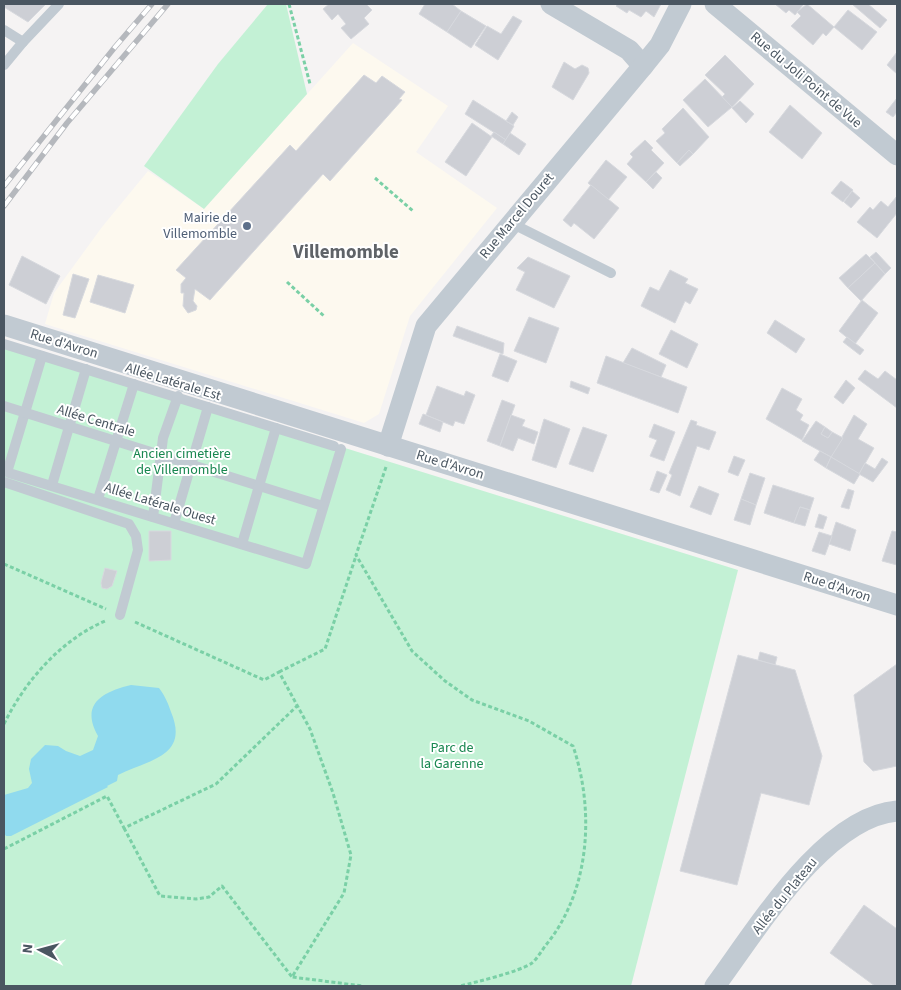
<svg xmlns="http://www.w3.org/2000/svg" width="901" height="990" viewBox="0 0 901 990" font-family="'Source Sans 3',sans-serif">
<rect width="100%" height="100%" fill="#f5f3f3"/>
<polygon fill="#fdf9ef" points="353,43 448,106 416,152 497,208 410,316 379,414 364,423 45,324 54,293 102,227 148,171 204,209"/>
<g fill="#c3f1d5">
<polygon points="268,4 286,4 307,94 204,209 144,166 218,64"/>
<polygon points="4,342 738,570 631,986 4,986"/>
</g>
<path fill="#90daee" d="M131,685L159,688C165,696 168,703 171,712C190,757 147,760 118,775L117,781L107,786L108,787L11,836H6L4,833V795L28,788L32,783L29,769L31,759L45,745L58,746L66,751L80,756L93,750L98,736C80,704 102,692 131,685Z"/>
<g fill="#cdcfd5" stroke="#d7d9de">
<polygon points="4,4 46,4 28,22 4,7"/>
<polygon points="329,4 366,4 372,10 364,18 369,24 351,39 341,28 346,24 338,14 332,20 323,9"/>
<polygon points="425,4 452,4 461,11 447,32 419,14"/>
<polygon points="618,4 661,4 654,17 646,11 641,17 629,10 627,13 616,6"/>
<polygon points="775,4 802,4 803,5 795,15 789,10 786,13"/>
<polygon points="807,4 834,27 826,36 823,33 813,45 791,26 801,16 797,12"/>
<polygon points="852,4 868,4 887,20 880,28"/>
<polygon points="848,10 877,32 862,50 834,27"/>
<polygon points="461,11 486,26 471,48 447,32"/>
<polygon points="513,16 522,21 498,60 475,45 487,26 501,34"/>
<polygon points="897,52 897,74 887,65"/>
<polygon points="725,55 754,84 732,107 722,97 725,94 705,75"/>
<polygon points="564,62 575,69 582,65 588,68 589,73 573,100 552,87"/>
<polygon points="364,75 376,83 382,76 405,92 399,99 402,100 330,181 323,174 210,300 195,289 193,301 197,306 196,310 188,313 183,306 184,293 181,293 181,284 186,278 176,270 290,145 296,151"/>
<polygon points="705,79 732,107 708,127 683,100"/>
<polygon points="897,98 897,112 893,117 886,112"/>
<polygon points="473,100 514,126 506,140 465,114"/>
<polygon points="740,101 754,114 746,123 732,108"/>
<polygon points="790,105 822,133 802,159 769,132"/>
<polygon points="683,108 709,137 693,154 689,150 677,163 656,141 665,133 662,129"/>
<polygon points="512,112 518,117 513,125 506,121"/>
<polygon points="472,123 492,137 466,176 445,162"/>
<polygon points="494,132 506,140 503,144 491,136"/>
<polygon points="510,133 526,144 519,155 503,144"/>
<polygon points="645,140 653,148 651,150 664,163 646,182 627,164 633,157 630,154"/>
<polygon points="689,150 693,154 680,166 677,163"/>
<polygon points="606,160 627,177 608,200 588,183"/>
<polygon points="656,172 662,178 653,189 646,182"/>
<polygon points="841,181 853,190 843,202 831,193"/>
<polygon points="591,185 619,208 594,239 574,223 571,227 563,220"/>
<polygon points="852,191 860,198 851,208 844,202"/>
<polygon points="897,196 897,213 877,238 857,222 870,207 873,210 881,201 888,207"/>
<polygon points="876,252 891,268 885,274 870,257"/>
<polygon points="866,254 875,263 848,288 839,278"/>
<polygon points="22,256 60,276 46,304 9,285"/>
<polygon points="528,257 570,276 554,308 516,290 525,272 517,268"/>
<polygon points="875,263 885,274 861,301 848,288"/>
<polygon points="670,270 688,279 685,283 698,289 690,304 685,301 675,323 641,306 650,287 659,291"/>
<polygon points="73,274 89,279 75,318 63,315"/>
<polygon points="98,275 134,285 125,313 90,302"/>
<polygon points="862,300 878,313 855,344 839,331"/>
<polygon points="529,317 559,328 546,363 514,351"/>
<polygon points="775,320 805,339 796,353 767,333"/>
<polygon points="457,326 504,343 503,354 453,336"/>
<polygon points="671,330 698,344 687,368 659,354"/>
<polygon points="847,337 864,350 860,355 843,342"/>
<polygon points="632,348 666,365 661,377 623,363"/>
<polygon points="500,354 517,361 508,382 492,376"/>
<polygon points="606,356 687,387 678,413 597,383"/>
<polygon points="865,370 878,379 885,371 897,380 897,408 858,379"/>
<polygon points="846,380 855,388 843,404 834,397"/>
<polygon points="571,381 590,388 588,394 570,387"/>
<polygon points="437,386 464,396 466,391 475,395 464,424 455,421 453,426 426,415"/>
<polygon points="782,388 802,399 796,410 803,415 800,420 809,425 802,440 766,419"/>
<polygon points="502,400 515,405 500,446 487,441"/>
<polygon points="423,414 443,422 440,432 419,424"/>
<polygon points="511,415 525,420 522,426 538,432 534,444 518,438 513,451 500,446"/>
<polygon points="854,415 867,424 858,439 874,448 859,474 831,457"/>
<polygon points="544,419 570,429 556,468 532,460"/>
<polygon points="691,420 697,422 696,425 716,432 709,450 697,446 680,496 666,490 672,475 669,473"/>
<polygon points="816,421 825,427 821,434 828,438 832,432 843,438 831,457 802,441"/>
<polygon points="654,424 675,432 664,461 650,456 657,440 649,437"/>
<polygon points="583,427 607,435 593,472 569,464"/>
<polygon points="825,427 832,432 828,438 821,434"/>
<polygon points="820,451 831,457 826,468 814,460"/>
<polygon points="734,456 745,460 738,476 728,472"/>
<polygon points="831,457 860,474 854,484 826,468"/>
<polygon points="882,458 888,462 873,482 859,474 865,463 875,469"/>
<polygon points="657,471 667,475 659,493 650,490"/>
<polygon points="750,473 765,478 756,505 741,499"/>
<polygon points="773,485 814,498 810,510 800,507 794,523 764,513"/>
<polygon points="699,486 719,494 711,515 690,507"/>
<polygon points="848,489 854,491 849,509 841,507"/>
<polygon points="741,499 756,505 750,525 734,520"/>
<polygon points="800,507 810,510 805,526 794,523"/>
<polygon points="819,514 827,517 823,529 815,527"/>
<polygon points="836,522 856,530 850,551 829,544"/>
<polygon points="149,531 171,531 171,560 149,561"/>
<polygon points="892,531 897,532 897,565 882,561"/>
<polygon points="819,532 832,536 825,555 812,551"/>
<polygon points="105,568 117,571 112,586 107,589 102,588 101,583"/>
<polygon points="760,652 777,657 775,665 758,660"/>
<polygon points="738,655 795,670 822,756 809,805 761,793 737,885 680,871"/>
<polygon points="897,664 897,766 873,771 864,762 854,695"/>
<polygon points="864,905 897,929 897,986 875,986 830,953"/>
</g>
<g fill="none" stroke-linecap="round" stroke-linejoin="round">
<g stroke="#7ad0a6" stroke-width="3" stroke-dasharray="4 2.5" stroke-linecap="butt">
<polyline points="289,4 310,84"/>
<polyline points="375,178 413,211"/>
<polyline points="287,282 324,316"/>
<path d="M386,467L356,555L412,651L445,681L472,700L529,721L573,746C595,811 590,891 546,945C542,950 537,959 532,963C519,972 476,982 460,986"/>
<polyline points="4,564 106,609"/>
<polyline points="135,622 264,680 279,672 310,729 333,793 351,855 344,893 292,977 363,986"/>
<polyline points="279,672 325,649 356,556"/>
<path d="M4,724C25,681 61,640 105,621"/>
<polyline points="124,828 160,896 196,899 209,897 222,886 292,977"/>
<polyline points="4,849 107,796 124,828 216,784 297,706"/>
</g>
<g stroke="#c1cad2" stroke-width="10">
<polyline points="4,30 23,42 4,65"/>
<polyline points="23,42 59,4"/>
<polyline points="511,223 611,273"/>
<polyline points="4,344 334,446"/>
<polyline points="42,356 8,469 9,473 306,564 341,449"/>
<polyline points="4,406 323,506"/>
<polyline points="4,482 129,524 136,536 138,550 120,615"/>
<polyline points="52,485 86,369"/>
<polyline points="98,499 134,384"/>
<polyline points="153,517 163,438 178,396"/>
<polyline points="174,523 208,407"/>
<polyline points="242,544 276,428"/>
</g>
<g stroke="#c1cad2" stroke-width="21">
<polyline points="551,4 629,50 643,66"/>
<polyline points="715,4 897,155"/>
<polyline points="4,325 897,605"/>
<polyline points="388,446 426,326 643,66 660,45 681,4"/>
<path d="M715,986C756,931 824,817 897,811"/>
</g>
<g stroke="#b5b8bd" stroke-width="5.5">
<g id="rail">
<polyline points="4,186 115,47 152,4"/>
<polyline points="4,206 67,123 168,4"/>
</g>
</g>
<use href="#rail" stroke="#fff" stroke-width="4" stroke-dasharray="11" stroke-linecap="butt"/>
</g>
<circle fill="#5c6f8a" stroke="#fff" stroke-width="2" cx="247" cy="226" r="5"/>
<g text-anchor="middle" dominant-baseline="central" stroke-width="4" stroke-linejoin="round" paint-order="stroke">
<g font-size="14" fill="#4a5661" stroke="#fff">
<text transform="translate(806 80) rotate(40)">Rue du Joli Point de Vue</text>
<text transform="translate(517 216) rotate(-50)">Rue Marcel Douret</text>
<text transform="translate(64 344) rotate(17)">Rue d'Avron</text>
<text transform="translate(173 382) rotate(17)">Allée Latérale Est</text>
<text transform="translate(96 421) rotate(17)">Allée Centrale</text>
<text transform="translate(450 465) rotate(17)">Rue d'Avron</text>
<text transform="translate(160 504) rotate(17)">Allée Latérale Ouest</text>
<text transform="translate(837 587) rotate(18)">Rue d'Avron</text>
<text transform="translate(785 896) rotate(-51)">Allée du Plateau</text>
</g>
<g font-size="14" fill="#4e5e75" stroke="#fff" text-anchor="end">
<text x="237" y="218">Mairie de<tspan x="237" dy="16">Villemomble</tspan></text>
</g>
<g font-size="14" fill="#17864f" stroke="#fff">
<text x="182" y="454">Ancien cimetière<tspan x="182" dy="16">de Villemomble</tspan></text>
<text x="452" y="748">Parc de<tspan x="452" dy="16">la Garenne</tspan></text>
</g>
<g font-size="19" font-weight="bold" fill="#5f6368" stroke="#fff">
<text x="346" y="252">Villemomble</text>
</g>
</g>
<rect width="901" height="990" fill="none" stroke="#4a5661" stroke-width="10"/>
<g transform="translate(40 950) rotate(276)" stroke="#ffffff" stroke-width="4" paint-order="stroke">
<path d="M0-4L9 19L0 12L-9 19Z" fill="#4a5661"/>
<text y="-8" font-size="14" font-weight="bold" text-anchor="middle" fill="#4a5661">N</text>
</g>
</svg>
